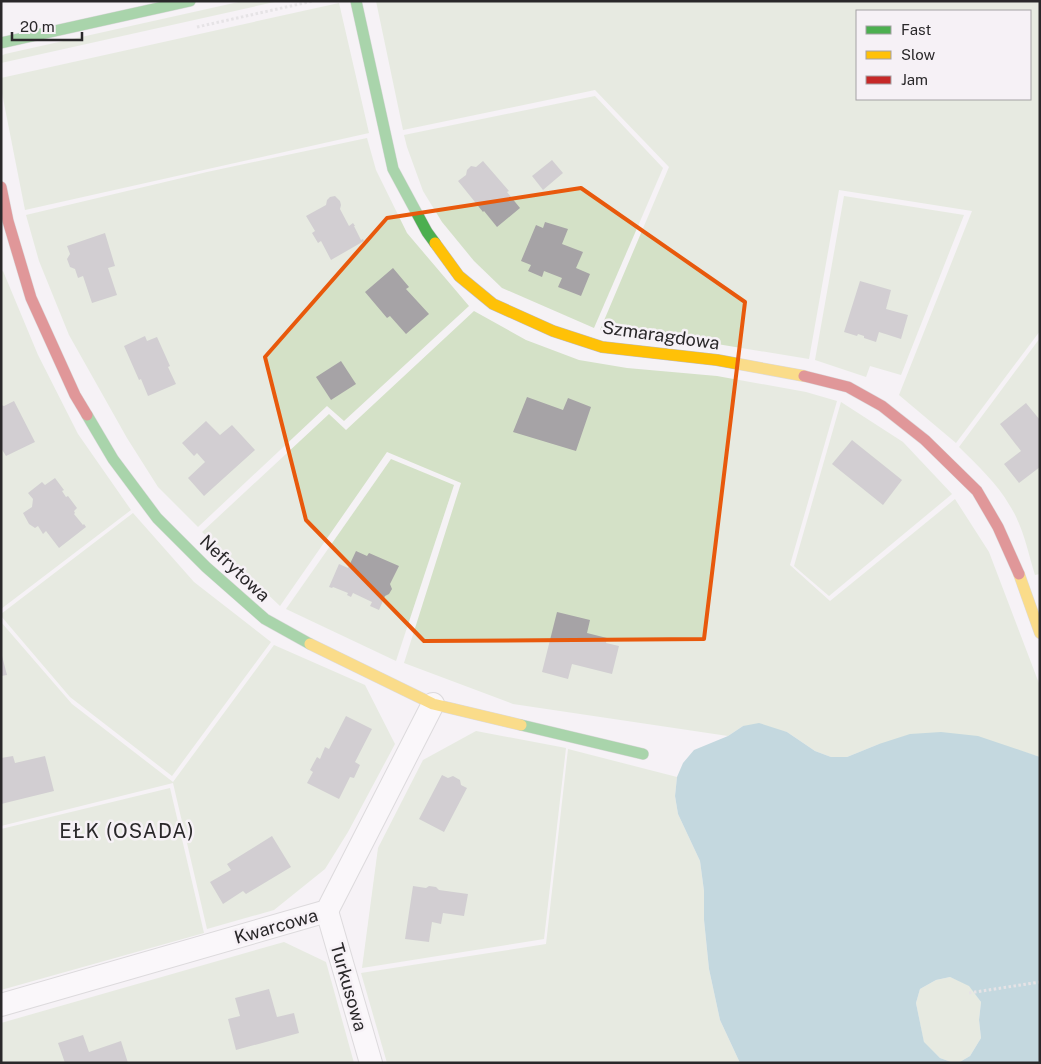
<svg xmlns="http://www.w3.org/2000/svg" width="1041" height="1064" viewBox="0 0 1041 1064" font-family="'Public Sans',sans-serif">
<rect width="100%" height="100%" fill="#f5f2f5"/>
<g fill="#d4e1c7" fill-rule="evenodd">
<polygon points="243,1 279,1 1,63 1,56 5,54"/>
<path d="M376,1H1040V331L956,443L899,395L972,211L839,190L809,359L711,343L600,330L669,167L595,90L403,130ZM857,11H1030V99H857Z"/>
<polygon points="339,3 369,133 25,210 1,88 1,78"/>
<polygon points="595,96 663,168 594,328 502,288 474,261 442,222 423,191 407,147 404,135"/>
<polygon points="367,138 376,170 407,233 469,306 344,421 327,406 198,527 158,487 127,438 69,335 39,261 26,215 207,172"/>
<polygon points="844,196 964,215 901,375 870,366 866,377 815,360"/>
<polygon points="3,271 38,355 78,434 131,510 1,609 1,272"/>
<polygon points="474,311 526,340 579,360 627,368 717,376 806,392 837,401 790,565 830,601 955,499 989,552 1040,686 1040,757 1014,749 879,744 847,757 831,757 815,751 787,732 743,726 728,736 513,704 404,663 461,483 387,452 280,606 202,532 329,414 346,430"/>
<path d="M1040,338V574L1035,575C1028,552 1023,526 1010,506C997,483 977,465 959,447Z"/>
<polygon points="841,402 903,442 952,494 829,596 794,566"/>
<polygon points="391,459 454,485 396,661 286,609"/>
<polygon points="133,513 194,582 271,642 172,776 70,697 1,616 1,614"/>
<polygon points="1,622 72,704 173,782 274,645 365,685 395,744 348,832 325,869 274,910 207,929 173,783 1,826"/>
<polygon points="476,731 566,748 544,939 362,968 378,848 423,760"/>
<polygon points="568,749 677,777 675,796 678,814 700,861 704,891 704,920 709,969 720,1020 740,1063 387,1063 361,973 546,944"/>
<polygon points="170,788 204,933 1,990 1,829"/>
<polygon points="284,942 326,962 354,1063 1,1063 1,1023"/>
<polygon points="950,977 969,985 981,1002 979,1020 981,1038 970,1056 958,1063 954,1063 940,1058 924,1043 916,1003 920,989 936,980"/>
</g>
<polygon fill="#88b9c3" points="759,723 787,732 815,751 831,757 847,757 879,744 910,734 941,732 978,736 1040,757 1040,1063 958,1063 970,1056 981,1038 979,1020 981,1002 969,986 950,977 936,980 920,989 916,1003 924,1042 940,1058 954,1063 740,1063 720,1020 709,969 704,920 704,891 700,861 678,814 675,796 677,777 683,763 694,750 728,736 743,726"/>
<g fill="#a6a3a6">
<polygon points="552,160 563,173 543,190 532,176"/>
<polygon points="483,161 509,191 507,192 520,208 497,227 484,211 483,212 458,181 466,175 467,170 471,166 476,167"/>
<polygon points="335,196 340,201 341,205 340,209 349,226 353,223 355,226 354,226 361,240 363,239 364,241 331,260 321,241 318,243 312,233 315,231 306,216 326,205 327,200 330,197"/>
<polygon points="545,222 568,229 562,244 583,252 576,268 590,274 581,296 558,287 562,278 544,271 542,277 528,271 531,265 521,261 536,225 543,228"/>
<polygon points="105,233 115,266 108,268 117,295 92,303 83,276 78,278 75,269 70,267 67,259 70,254 67,246"/>
<polygon points="393,268 409,287 406,289 429,314 406,334 390,316 387,318 365,292"/>
<polygon points="860,281 891,290 886,309 908,315 901,339 879,332 876,342 864,338 864,336 858,334 857,336 844,332"/>
<polygon points="145,336 147,341 157,337 170,366 168,367 176,384 148,396 141,379 139,380 124,346"/>
<polygon points="341,361 356,384 331,400 316,377"/>
<polygon points="527,397 563,410 568,398 591,407 576,451 513,432"/>
<polygon points="14,401 35,442 6,456 1,448 1,405 4,406"/>
<polygon points="1026,403 1040,420 1040,467 1019,483 1004,464 1021,451 1000,424"/>
<polygon points="206,421 220,435 232,425 255,450 204,496 188,478 205,462 197,453 194,456 182,443"/>
<polygon points="852,440 902,480 883,505 832,464"/>
<polygon points="55,478 64,490 62,491 66,497 68,496 77,508 74,511 75,513 74,514 83,525 84,524 86,527 59,548 46,531 43,534 38,526 35,528 29,524 23,513 32,507 33,499 28,493 42,482 45,485"/>
<polygon points="356,551 367,556 369,553 399,566 390,584 392,589 389,594 385,596 379,610 370,606 372,602 353,593 351,597 347,595 348,593 333,587 332,588 329,587 339,564 348,568"/>
<polygon points="557,612 590,620 587,633 607,638 606,643 619,646 612,674 572,664 568,679 542,672"/>
<polygon points="1,652 7,675 1,676"/>
<polygon points="346,716 372,729 355,762 360,765 354,778 350,777 339,799 307,783 313,772 310,770 317,757 320,759 325,747 329,749"/>
<polygon points="13,756 15,763 45,756 54,791 1,804 1,758"/>
<polygon points="442,775 448,778 453,776 460,780 461,785 467,788 444,832 419,819"/>
<polygon points="272,836 291,867 246,894 243,891 223,904 210,882 231,870 227,864"/>
<polygon points="413,886 426,888 429,886 436,887 439,890 468,894 464,916 443,913 441,924 432,922 429,942 405,939"/>
<polygon points="269,989 277,1017 294,1013 299,1033 236,1050 228,1019 240,1016 235,998"/>
<polygon points="83,1035 89,1052 121,1041 128,1063 65,1063 58,1043"/>
</g>
<g fill="none" stroke-linecap="round" stroke-linejoin="round">
<g stroke="#bebcbe" stroke-width="24">
<g id="street">
<polyline points="327,911 371,1063"/>
<polyline points="1,1005 327,911 433,704"/>
</g>
</g>
<g stroke="#bebcbe" stroke-width="12">
<g id="fast">
<polyline points="356,1 393,169 427,232 435,243"/>
<polyline points="1,43 190,1"/>
<polyline points="87,415 113,459 157,518 206,567 265,619 310,644"/>
<polyline points="521,725 643,754"/>
</g>
</g>
<g stroke="#bebcbe" stroke-width="12">
<g id="slow">
<polyline points="435,243 459,276 493,304 553,331 602,347 717,360 804,376"/>
<polyline points="1019,574 1040,633"/>
<polyline points="310,644 433,704 521,725"/>
</g>
</g>
<g stroke="#bebcbe" stroke-width="12">
<g id="jam">
<polyline points="1,187 8,221 31,298 75,395 87,415"/>
<polyline points="804,376 848,387 882,406 925,440 977,491 998,527 1019,574"/>
</g>
</g>
<g stroke="#d3d1d3" stroke-width="3" stroke-dasharray="2.5 2.5" stroke-linecap="butt">
<polyline points="197,27 313,1"/>
<polyline points="969,993 1040,982"/>
</g>
<use href="#street" stroke="#fefdfe" stroke-width="22"/>
<use href="#fast" stroke="#4caf50" stroke-width="11"/>
<use href="#slow" stroke="#ffc107" stroke-width="11"/>
<use href="#jam" stroke="#c62828" stroke-width="11"/>
</g>
<path d="M0 0H1041V1064H0ZM581,188L745,302L704,639L424,641L306,520L265,357L387,218Z" fill="#f5f2f5" fill-opacity=".55" fill-rule="evenodd"/>
<path fill="none" stroke="#e8590c" stroke-width="4" stroke-linejoin="round" d="M581,188L745,302L704,639L424,641L306,520L265,357L387,218Z"/>
<g text-anchor="middle" dominant-baseline="central" stroke-width="5" stroke-linejoin="round" paint-order="stroke">
<g font-size="18" fill="#2a282a" stroke="#f6f1f6">
<text transform="translate(661 335) rotate(8)">Szmaragdowa</text>
<text transform="translate(235 568) rotate(43)">Nefrytowa</text>
<text transform="translate(276 926) rotate(-16)">Kwarcowa</text>
<text transform="translate(349 987) rotate(74)">Turkusowa</text>
</g>
<g font-size="20" letter-spacing="1" fill="#2a282a" stroke="#f6f1f6">
<text x="127" y="831">EŁK (OSADA)</text>
</g>
</g>
<rect width="1041" height="1064" fill="none" stroke="#2a282a" stroke-width="5"/>
<rect x="856" y="10" width="175" height="90" fill="#f6f1f6" stroke="#a4a1a4"/>
<rect x="866" y="26" width="25" height="8" fill="#4caf50" stroke="#a4a1a4"/>
<text x="901" y="35" font-size="15" fill="#2a282a">Fast</text>
<rect x="866" y="51" width="25" height="8" fill="#ffc107" stroke="#a4a1a4"/>
<text x="901" y="60" font-size="15" fill="#2a282a">Slow</text>
<rect x="866" y="76" width="25" height="8" fill="#c62828" stroke="#a4a1a4"/>
<text x="901" y="85" font-size="15" fill="#2a282a">Jam</text>
<path d="M12 32v8h70v-8" fill="none" stroke="#2a282a" stroke-width="2.5"/>
<text x="20" y="32" font-size="15" fill="#2a282a" stroke="#f6f1f6" stroke-width="4" paint-order="stroke">20 m</text>
</svg>
